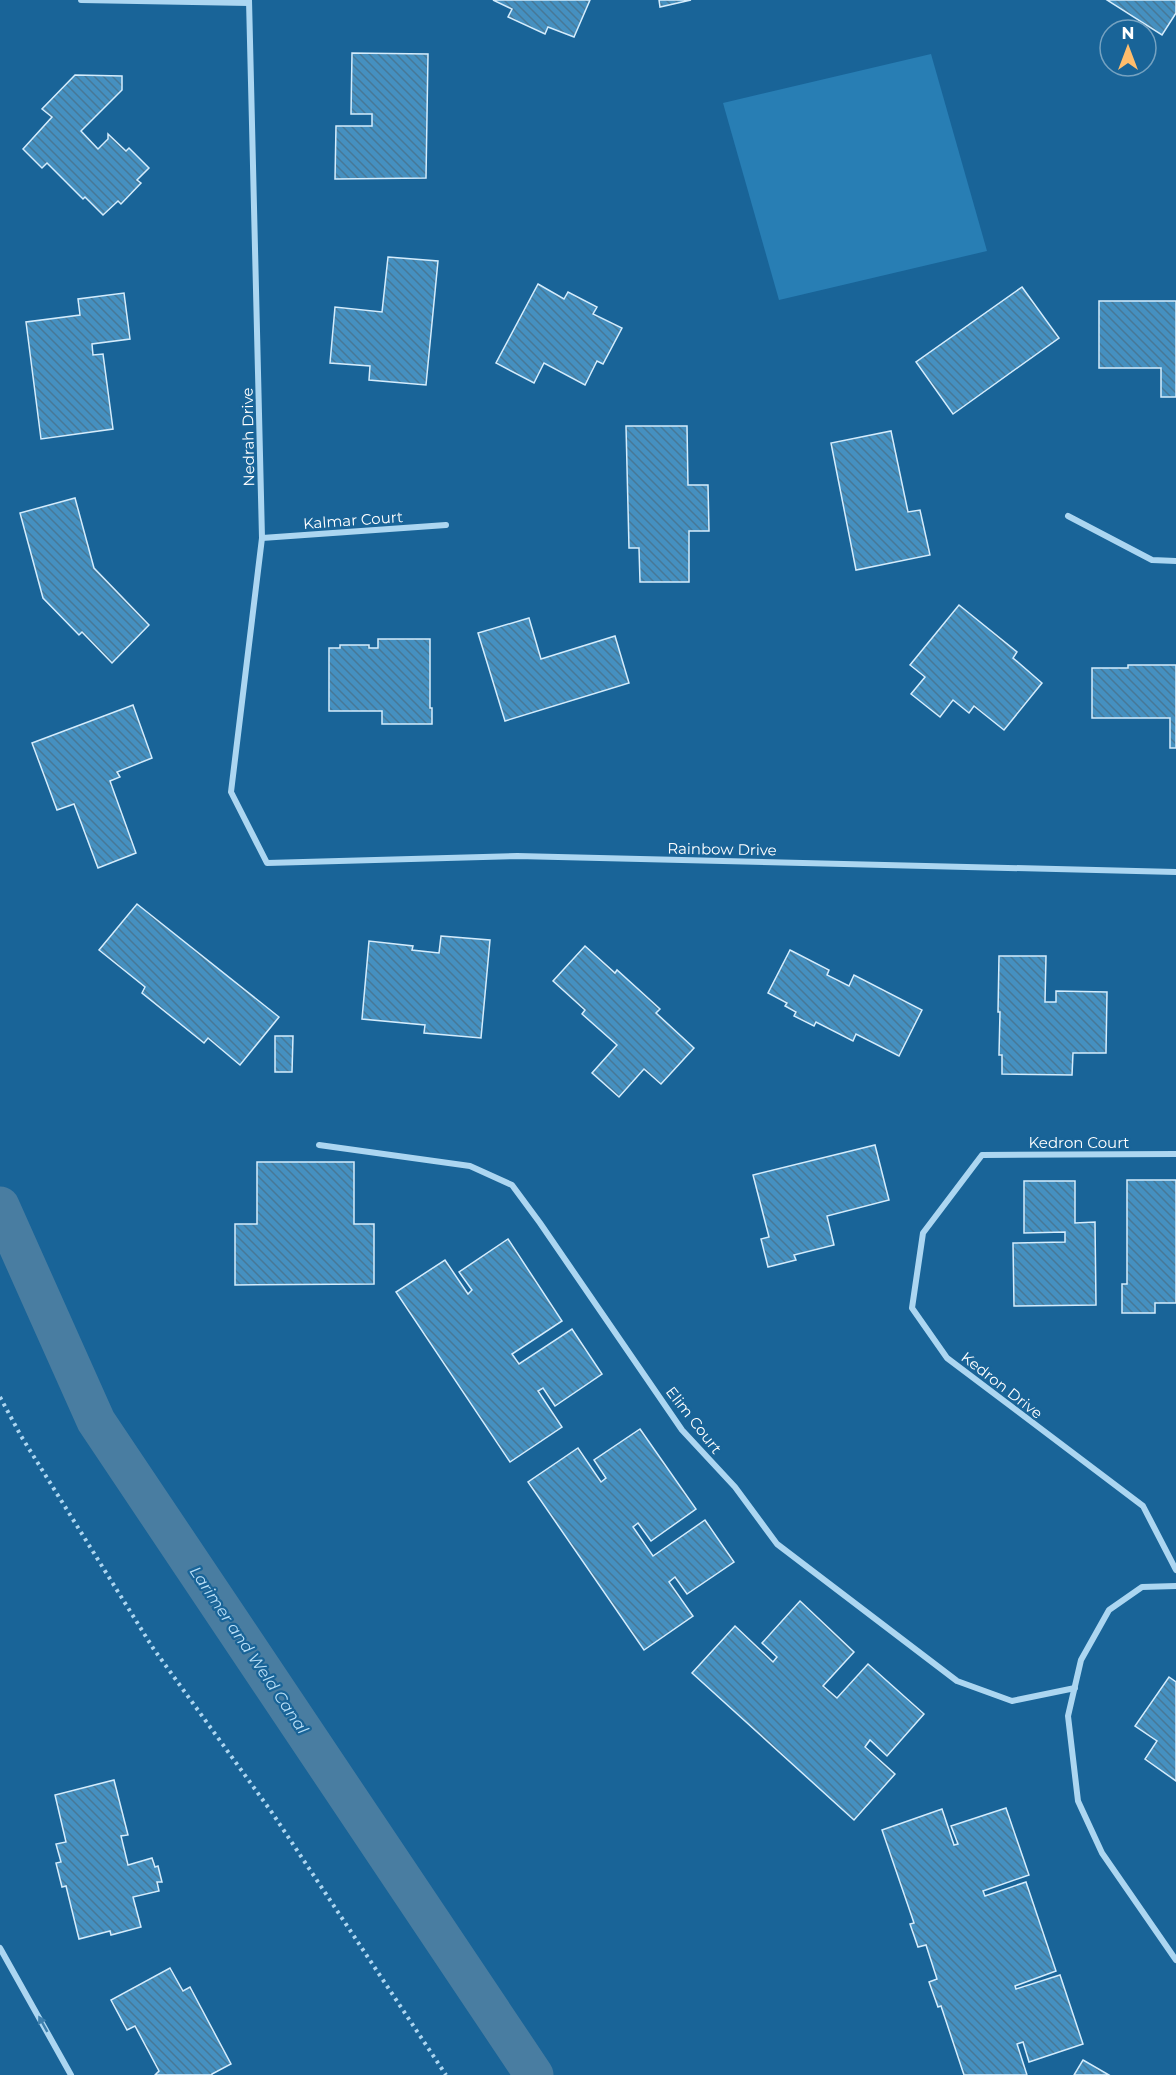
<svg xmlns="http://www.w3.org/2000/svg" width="1176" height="2075" viewBox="0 0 1176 2075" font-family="Montserrat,sans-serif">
<defs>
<pattern id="building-back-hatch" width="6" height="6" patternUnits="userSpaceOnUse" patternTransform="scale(1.5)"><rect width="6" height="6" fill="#4590c0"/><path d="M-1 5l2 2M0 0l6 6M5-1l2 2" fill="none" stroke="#477897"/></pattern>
</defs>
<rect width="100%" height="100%" fill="#196498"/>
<polygon fill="#287eb4" points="931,54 987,251 779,300 723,103"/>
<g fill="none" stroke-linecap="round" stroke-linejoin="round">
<polyline stroke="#497da1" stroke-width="39" points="0,1206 96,1421 534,2075"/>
</g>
<g fill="url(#building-back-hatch)" stroke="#d4ecfc" stroke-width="1.5">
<polygon points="493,0 590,0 574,37 548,27 545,34 508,17 512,9"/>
<polygon points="659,0 691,0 660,7"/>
<polygon points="1107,0 1176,0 1176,13 1162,35"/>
<polygon points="352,53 428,54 426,178 335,179 336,126 372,126 372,114 351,114"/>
<polygon points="75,75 122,76 122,90 81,131 98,149 108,139 108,134 126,151 129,148 149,168 137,180 141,183 121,204 118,201 103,215 85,197 83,199 47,163 42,168 23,149 52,117 42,109"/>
<polygon points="388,257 438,261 426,385 369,380 370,366 330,363 335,307 382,312"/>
<polygon points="538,284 564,299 568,292 597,307 593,314 622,328 603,364 597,361 585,385 544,363 534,383 496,363"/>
<polygon points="1022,287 1059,338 953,414 916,362"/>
<polygon points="124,293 130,339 92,344 93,355 103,354 113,429 41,439 26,322 80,315 78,299"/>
<polygon points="1099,301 1176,301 1176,397 1161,397 1161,368 1099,368"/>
<polygon points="626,426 687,426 688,485 708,485 709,531 689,531 689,582 640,582 639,548 629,548"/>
<polygon points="891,431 908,512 920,510 930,555 856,570 831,443"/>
<polygon points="75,498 94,568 149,625 112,663 82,632 79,635 43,598 20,513"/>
<polygon points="959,605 1017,652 1013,658 1042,683 1004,730 974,706 969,713 953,700 940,717 911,694 925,677 910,665"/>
<polygon points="529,618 541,659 615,636 629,683 505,721 478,633"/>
<polygon points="378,639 430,639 430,708 432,708 432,724 382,724 382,711 329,711 329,648 340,648 340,645 369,645 369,648 378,648"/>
<polygon points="1128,665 1176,665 1176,748 1170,748 1170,718 1092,718 1092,668 1128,668"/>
<polygon points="133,705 152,758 117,772 120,777 110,781 136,853 98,868 74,804 57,810 32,743"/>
<polygon points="137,904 279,1017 240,1065 208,1038 204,1043 142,993 145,987 99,950"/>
<polygon points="441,936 490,940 481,1038 424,1033 425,1025 362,1019 369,941 413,946 412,950 439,953"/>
<polygon points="585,946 615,973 617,970 660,1009 656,1013 694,1048 661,1084 644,1069 619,1097 592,1073 617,1045 582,1014 585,1010 553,981"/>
<polygon points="790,950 829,970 827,975 849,986 854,975 922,1010 899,1056 856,1034 853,1041 816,1022 814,1026 794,1016 796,1012 785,1006 787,1003 768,993"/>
<polygon points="999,956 1046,956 1045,1002 1056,1002 1056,991 1107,992 1106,1053 1073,1053 1072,1075 1002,1074 1002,1055 999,1055 1000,1012 998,1012"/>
<polygon points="275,1036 293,1036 292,1072 275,1072"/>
<polygon points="875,1145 889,1200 827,1216 834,1245 794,1255 796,1260 768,1267 761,1239 769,1237 753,1175"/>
<polygon points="257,1162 354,1162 354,1224 374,1224 374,1284 235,1285 235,1224 257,1224"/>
<polygon points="1127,1180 1176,1180 1176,1303 1155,1303 1155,1313 1122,1313 1122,1284 1127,1284"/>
<polygon points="1024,1181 1075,1181 1075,1223 1095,1222 1096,1305 1014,1306 1013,1243 1065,1242 1065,1232 1024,1233"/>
<polygon points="508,1239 562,1321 512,1354 519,1364 572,1329 602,1374 555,1406 543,1388 538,1391 562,1427 510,1462 396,1292 445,1260 468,1294 472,1290 459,1272"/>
<polygon points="640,1429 696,1509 651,1541 638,1523 633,1527 653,1556 705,1520 734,1562 687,1594 675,1577 669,1582 693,1616 644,1650 528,1482 578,1448 601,1482 606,1478 594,1460"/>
<polygon points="800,1601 854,1652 823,1686 837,1698 868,1664 924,1714 887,1756 870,1740 865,1747 895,1774 854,1820 692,1673 735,1626 773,1662 777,1657 762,1643"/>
<polygon points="1169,1677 1176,1682 1176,1781 1145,1759 1157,1741 1135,1726"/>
<polygon points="114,1780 128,1835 121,1836 128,1865 152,1858 155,1867 158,1866 162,1882 157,1882 159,1891 133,1897 141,1927 111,1935 110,1931 79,1939 66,1886 62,1887 56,1863 61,1862 56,1844 66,1842 55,1795"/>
<polygon points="1006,1808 1029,1875 983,1891 985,1896 1026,1882 1056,1971 1015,1986 1016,1989 1060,1975 1083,2044 1029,2062 1023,2042 1017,2044 1027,2075 964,2075 941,2006 938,2007 929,1982 937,1979 926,1945 918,1947 910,1924 914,1923 882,1830 942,1809 954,1845 958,1844 951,1826"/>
<polygon points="170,1968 183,1991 190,1987 231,2064 212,2074 212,2075 155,2075 159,2071 135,2026 127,2030 111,2000"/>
<polygon points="1083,2060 1109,2075 1074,2075"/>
</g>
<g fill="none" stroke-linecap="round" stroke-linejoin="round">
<polyline stroke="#acd6f1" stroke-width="4" stroke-dasharray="3 4.5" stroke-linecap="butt" points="0,1397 21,1436 153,1648 273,1814 446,2075"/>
<g stroke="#acd6f1" stroke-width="6">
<polyline points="81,0 249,3"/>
<polyline points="249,0 262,538 231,792 267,863 517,856 1176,872"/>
<polyline points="1068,516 1152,560 1176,561"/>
<polyline points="262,538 446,525"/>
<polyline points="319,1145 470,1166 512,1185 540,1223 682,1430 735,1487 777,1544 957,1681 1012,1701 1075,1688"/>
<polyline points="1176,1154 982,1155 923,1233 912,1308 947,1358 1143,1506 1176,1570"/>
<polyline points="1176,1586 1142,1587 1109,1610 1081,1660 1068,1716 1078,1801 1102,1853 1176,1960"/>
<polyline points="0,1948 71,2075"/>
</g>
</g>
<defs><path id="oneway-solid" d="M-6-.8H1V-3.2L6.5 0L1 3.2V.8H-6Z" transform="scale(1.5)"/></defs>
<use fill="#3e80ae" href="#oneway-solid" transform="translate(43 2024) rotate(-119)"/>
<g text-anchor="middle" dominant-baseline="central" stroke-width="4.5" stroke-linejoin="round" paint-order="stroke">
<g font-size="15" fill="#fff" stroke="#196498">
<text transform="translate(248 437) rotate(-91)">Nedrah Drive</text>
<text transform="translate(353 520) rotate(-4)">Kalmar Court</text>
<text transform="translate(722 849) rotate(1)">Rainbow Drive</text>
<text x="1079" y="1142">Kedron Court</text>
<text transform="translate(1002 1385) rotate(38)">Kedron Drive</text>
<text transform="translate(694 1420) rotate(52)">Elim Court</text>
</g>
<g font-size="16" font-style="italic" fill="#b9dff7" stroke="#196498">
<text transform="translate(249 1650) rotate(56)">Larimer and Weld Canal</text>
</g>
</g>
<g transform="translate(1128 48)"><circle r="28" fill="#196498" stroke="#75a2c1" stroke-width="1.5"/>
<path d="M0-4.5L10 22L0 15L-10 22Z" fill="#ffbd6c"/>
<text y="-9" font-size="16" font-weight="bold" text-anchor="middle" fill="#ffffff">N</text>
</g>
</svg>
